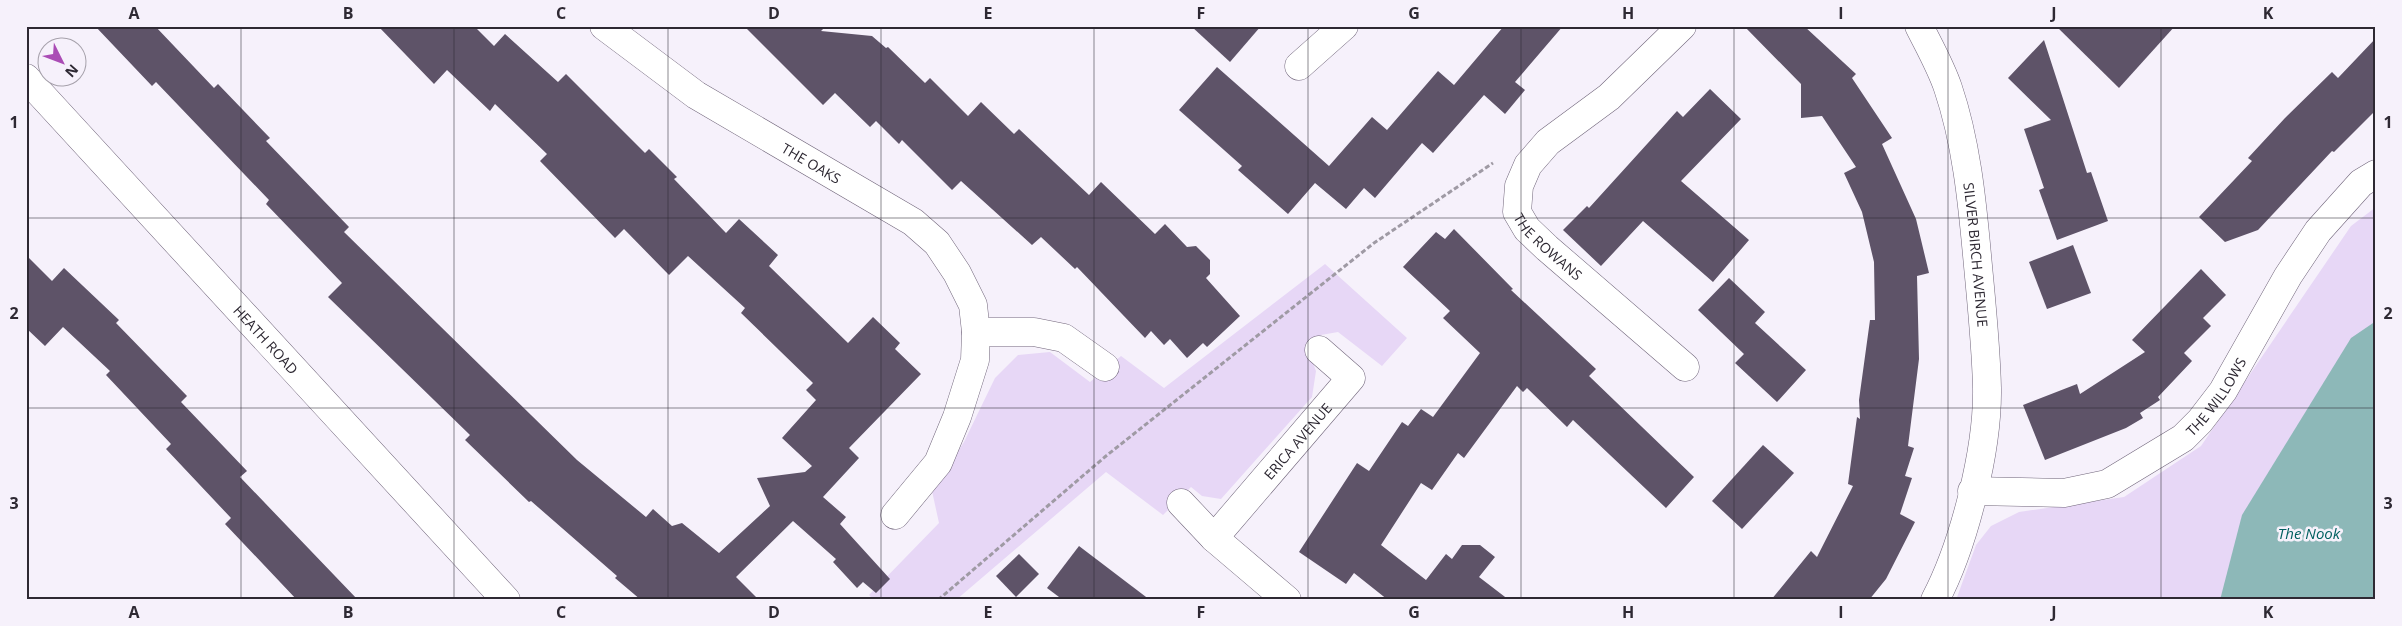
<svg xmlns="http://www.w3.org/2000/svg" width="2402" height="626" viewBox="0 0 2402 626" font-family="'Open Sans',sans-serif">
<rect width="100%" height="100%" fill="#f6f1fb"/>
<g fill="#e7d7f6">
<polygon points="2376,207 2376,600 1956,600 1976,545 1991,526 2019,512 2124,497 2201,446 2351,226"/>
<polygon points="1325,264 1407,338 1382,366 1338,332 1321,335 1308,350 1316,371 1312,397 1221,499 1202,496 1191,487 1163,515 1106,472 956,600 874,600 869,595 939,523 932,491 964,442 995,378 1018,355 1050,352 1090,382 1121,356 1164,388"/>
</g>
<polygon fill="#8db8b8" points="2376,321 2376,600 2220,600 2242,515 2351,338"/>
<g fill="#5e5368">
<polygon points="95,26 155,26 214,88 218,84 270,138 266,141 349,227 344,232 577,460 646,517 653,509 672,526 682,523 719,553 770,506 757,478 805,472 812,466 782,438 816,400 806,390 813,383 741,313 745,308 688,256 669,275 624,229 615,238 540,161 547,154 495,104 490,111 447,70 434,84 378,26 474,26 494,46 505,34 558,82 566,74 645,153 649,149 677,177 674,179 726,233 739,219 778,255 769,266 848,343 873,317 900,343 895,349 921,374 849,448 859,458 823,497 846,517 840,524 890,579 876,593 863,582 857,588 833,562 836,559 793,521 736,577 759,600 641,600 615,578 617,576 531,501 529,502 465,440 470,435 328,297 342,283 266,204 269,200 156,82 152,86"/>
<polygon points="744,26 826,26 821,31 872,36 886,48 888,47 925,83 930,78 968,116 981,102 1014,134 1019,129 1089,195 1101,182 1155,234 1165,224 1187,247 1196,246 1210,260 1210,274 1206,278 1240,316 1207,347 1203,343 1187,358 1170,339 1164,345 1151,331 1145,338 1077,267 1075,269 1041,237 1032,245 961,181 952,190 902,140 899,144 876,121 870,127 835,93 823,105"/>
<polygon points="1191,26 1261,26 1230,62"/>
<polygon points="1504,26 1563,26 1515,82 1525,90 1505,114 1484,95 1433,153 1422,143 1375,198 1364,188 1346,209 1315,183 1288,214 1238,170 1242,166 1179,110 1217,67 1329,166 1372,117 1387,130 1438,71 1454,85"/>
<polygon points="1744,26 1804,26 1856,74 1852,78 1892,138 1882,144 1916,219 1929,273 1917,276 1919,359 1908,446 1914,448 1905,476 1912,478 1900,514 1915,522 1886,579 1869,600 1771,600 1811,551 1817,557 1853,486 1848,484 1857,417 1860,419 1859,400 1870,320 1875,320 1874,262 1862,212 1844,173 1856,167 1822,116 1801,118 1801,84"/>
<polygon points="2056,26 2175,26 2119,88"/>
<polygon points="2376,38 2376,110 2334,152 2332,151 2258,230 2225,242 2199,217 2252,161 2248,158 2285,118 2332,72 2338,78"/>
<polygon points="2044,40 2087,173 2091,172 2108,221 2057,240 2039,190 2044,188 2024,129 2051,120 2008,78"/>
<polygon points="1710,89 1741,119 1681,181 1749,240 1713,282 1643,221 1601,266 1563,230 1587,206 1589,208 1677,111 1683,117"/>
<polygon points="1454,229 1513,289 1511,290 1596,369 1589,376 1694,477 1666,508 1573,420 1567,427 1527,388 1523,392 1517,386 1464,458 1458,453 1432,490 1421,483 1381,545 1426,580 1446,554 1452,559 1462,545 1480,545 1495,557 1479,577 1509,600 1388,600 1354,573 1346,584 1299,552 1357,463 1369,471 1402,422 1408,426 1421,409 1433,417 1480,353 1443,318 1450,311 1403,267 1436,232 1445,239"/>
<polygon points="2073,245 2091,293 2047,309 2029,262"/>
<polygon points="26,255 52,281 64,268 119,320 116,323 187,396 181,402 247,471 240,477 358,600 297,600 225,524 231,518 166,449 171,444 106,375 110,371 63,327 45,346 26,328"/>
<polygon points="2201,269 2226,295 2203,318 2211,326 2184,353 2192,361 2158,397 2160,400 2140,413 2143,418 2126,428 2045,460 2023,405 2077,384 2080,394 2145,352 2132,340"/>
<polygon points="1729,278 1765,312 1755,323 1806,370 1777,402 1735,363 1744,354 1698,310"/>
<polygon points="1763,445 1794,473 1742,529 1712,501"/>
<polygon points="1079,546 1150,600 1063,600 1047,588"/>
<polygon points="1019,554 1039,574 1016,597 996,576"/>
</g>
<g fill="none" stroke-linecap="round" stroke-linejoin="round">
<g stroke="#71667b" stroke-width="29">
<g id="minor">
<path id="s1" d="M604,26L696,95L913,222L937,243L957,273L973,305L976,332L975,360L957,417L938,463L895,515"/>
<path id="s2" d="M1682,26L1609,97L1548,142L1528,165L1519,186L1517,212L1527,229L1547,248L1685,367"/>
<path id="s3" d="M1919,26C1929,46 1941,67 1948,88C1966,141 1972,200 1977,255C1981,299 1986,344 1987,388C1988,450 1964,545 1935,600"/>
<polyline points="1299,66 1344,26"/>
<path id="s4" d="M26,78L506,600"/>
<polyline points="976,332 1034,332 1064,338 1105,367"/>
<path id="s5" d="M1972,491L2064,493L2107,484L2183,438L2200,421L2223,391L2288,276L2318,231L2361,183L2376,174"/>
<polyline points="1181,503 1214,538 1287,600"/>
<path id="s6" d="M1214,538L1351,378L1319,350"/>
</g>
</g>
<polyline stroke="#9f9aa4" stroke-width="3" stroke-dasharray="5 2.5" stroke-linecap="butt" points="938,600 1106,456 1374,243 1493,163"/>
<use href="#minor" stroke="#fff" stroke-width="28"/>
</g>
<path fill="none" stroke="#2e2933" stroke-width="1" stroke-opacity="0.55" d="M241,26V600M454,26V600M668,26V600M881,26V600M1094,26V600M1308,26V600M1521,26V600M1734,26V600M1948,26V600M2161,26V600M26,218H2376M26,408H2376"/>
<g text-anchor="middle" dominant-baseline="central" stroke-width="5" stroke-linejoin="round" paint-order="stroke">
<g font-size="14" fill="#2e2933" stroke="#f6f1fb">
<text stroke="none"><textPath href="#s1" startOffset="249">THE OAKS</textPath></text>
<text stroke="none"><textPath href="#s2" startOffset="304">THE ROWANS</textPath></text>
<text stroke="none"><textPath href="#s3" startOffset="238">SILVER BIRCH AVENUE</textPath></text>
<text stroke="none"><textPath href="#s4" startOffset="355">HEATH ROAD</textPath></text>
<text stroke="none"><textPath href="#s5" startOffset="278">THE WILLOWS</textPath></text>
<text stroke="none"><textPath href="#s6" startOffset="128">ERICA AVENUE</textPath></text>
</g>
<g font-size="15" font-style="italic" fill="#005f60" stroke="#f6f1fb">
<text x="2309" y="533">The Nook</text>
</g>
</g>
<rect width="2402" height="626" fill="none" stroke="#f6f1fb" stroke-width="55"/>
<g transform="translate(62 62) rotate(132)"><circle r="24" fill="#f6f1fb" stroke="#a6a1ab"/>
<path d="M0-4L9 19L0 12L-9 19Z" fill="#aa4cb5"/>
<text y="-8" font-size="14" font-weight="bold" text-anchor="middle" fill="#2e2933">N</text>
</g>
<rect x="28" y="28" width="2346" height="570" fill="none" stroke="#2e2933" stroke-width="2"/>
<g font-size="16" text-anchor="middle" font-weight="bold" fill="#2e2933">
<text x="134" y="19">A</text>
<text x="348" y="19">B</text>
<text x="561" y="19">C</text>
<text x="774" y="19">D</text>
<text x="988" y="19">E</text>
<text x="1201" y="19">F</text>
<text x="1414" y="19">G</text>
<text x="1628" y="19">H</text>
<text x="1841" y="19">I</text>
<text x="2054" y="19">J</text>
<text x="2268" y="19">K</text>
<text x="14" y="128">1</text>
<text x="2388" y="128">1</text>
<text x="14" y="319">2</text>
<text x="2388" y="319">2</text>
<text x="14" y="509">3</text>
<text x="2388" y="509">3</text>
<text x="134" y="618">A</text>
<text x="348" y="618">B</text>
<text x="561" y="618">C</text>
<text x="774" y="618">D</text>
<text x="988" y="618">E</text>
<text x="1201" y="618">F</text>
<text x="1414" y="618">G</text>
<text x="1628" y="618">H</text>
<text x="1841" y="618">I</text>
<text x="2054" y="618">J</text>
<text x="2268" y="618">K</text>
</g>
</svg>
